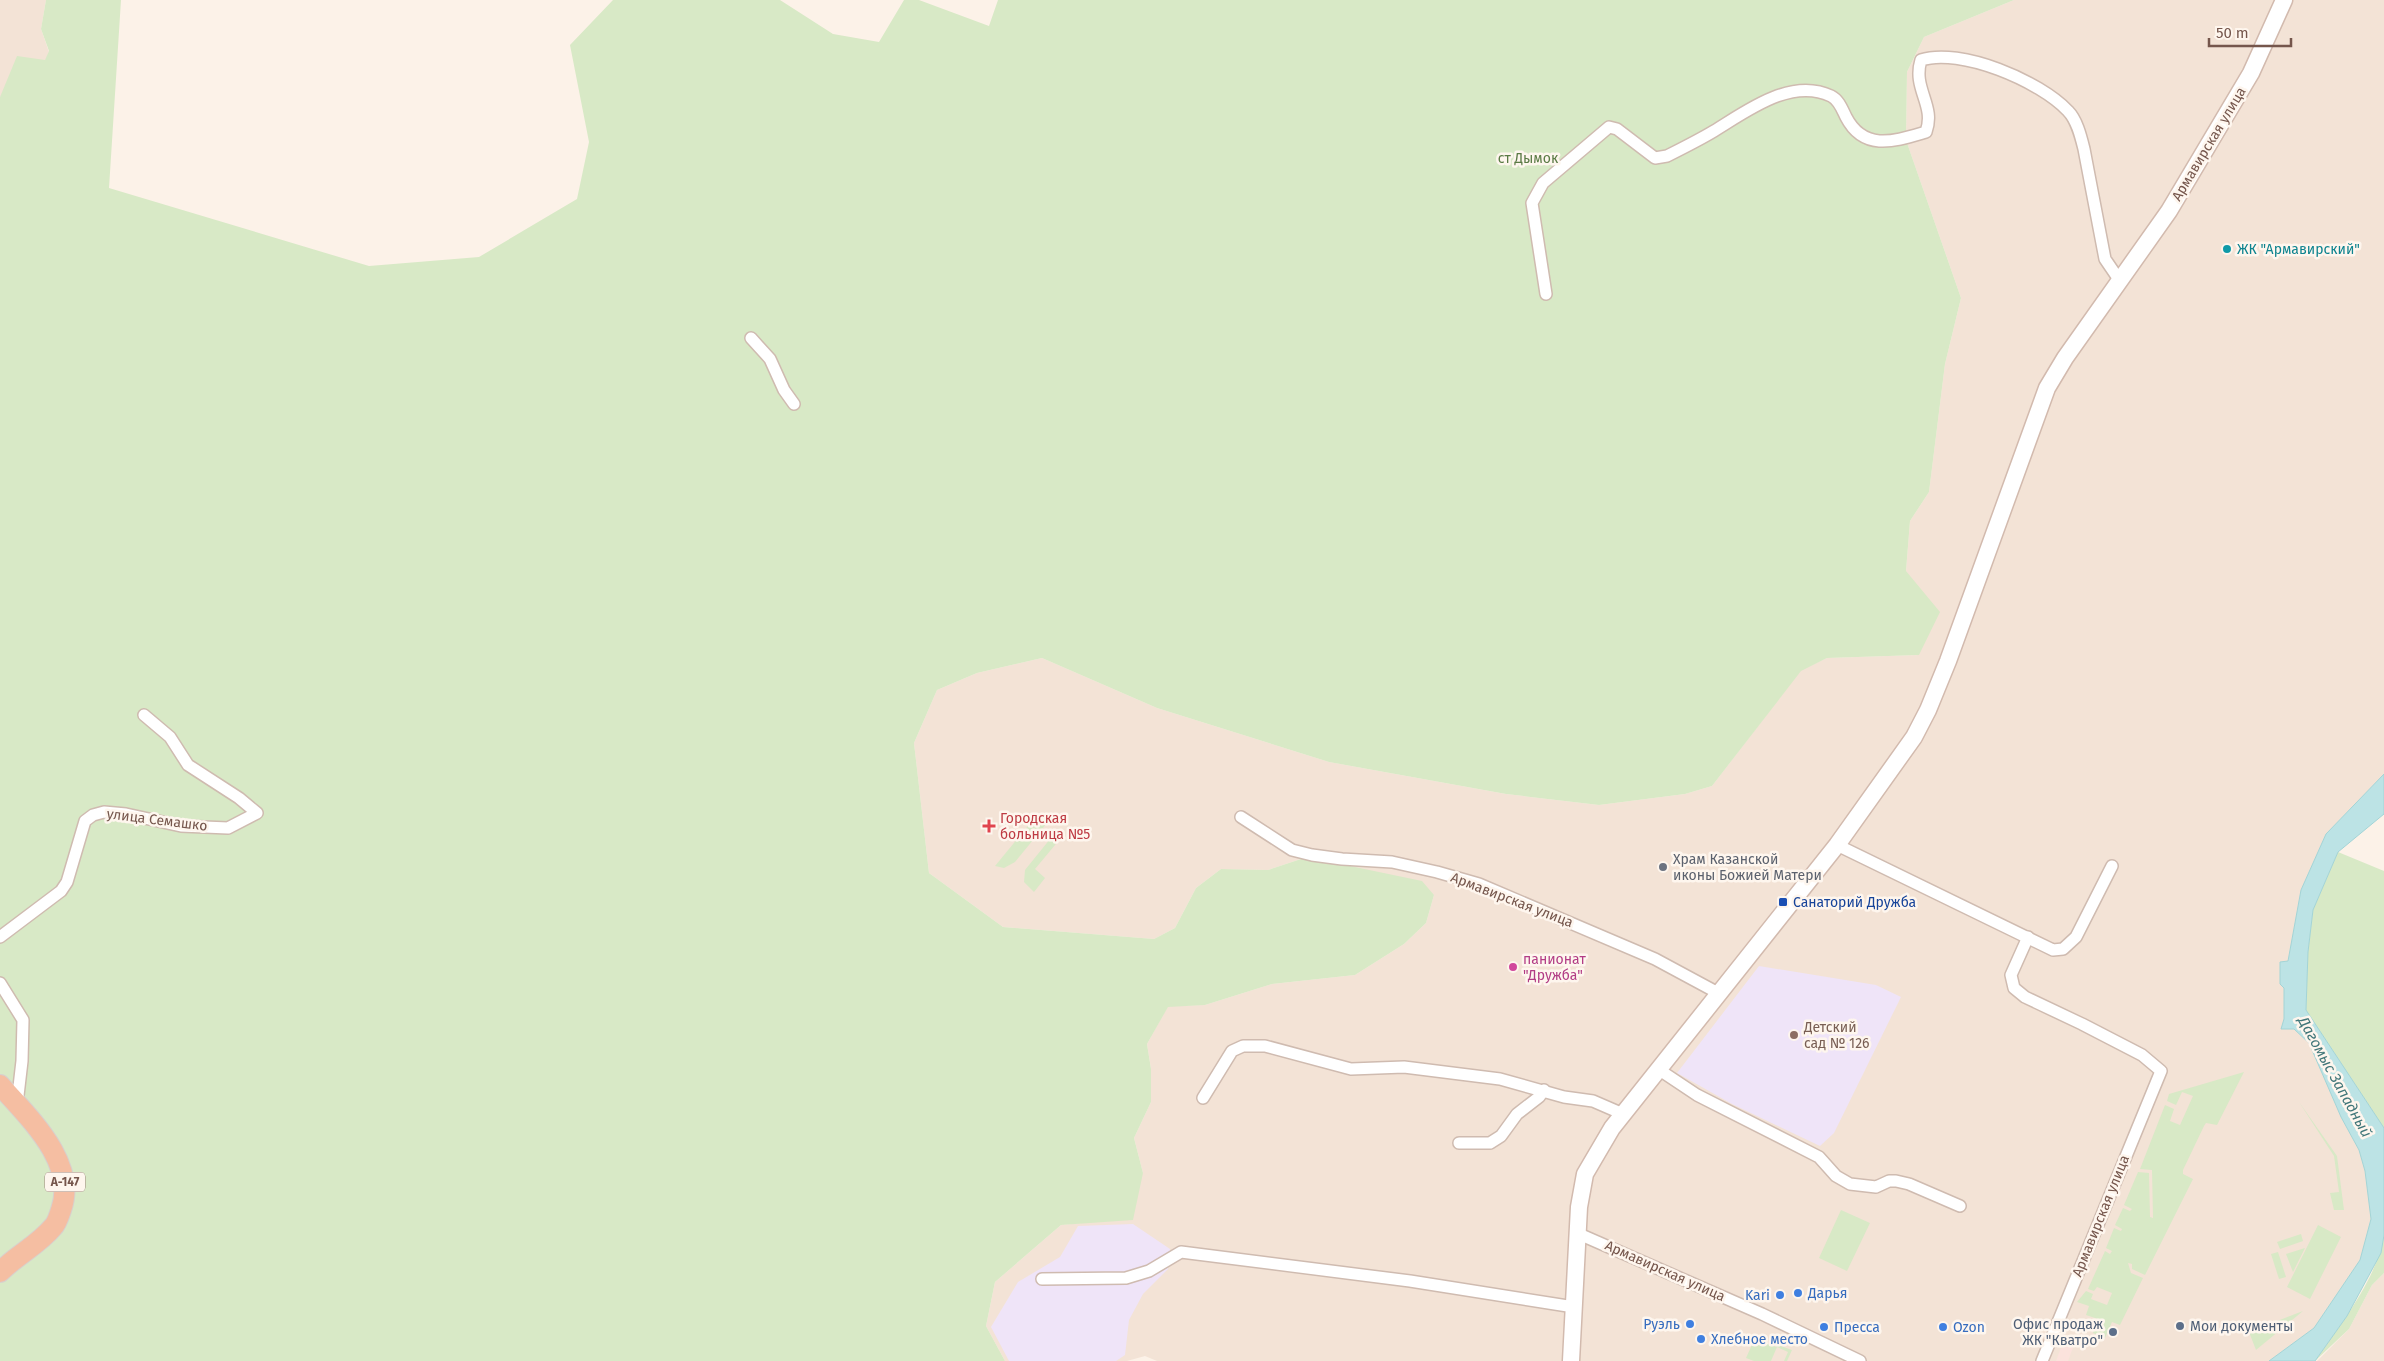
<svg xmlns="http://www.w3.org/2000/svg" width="2384" height="1361" viewBox="0 0 2384 1361" font-family="'Fira Sans',sans-serif">
<rect width="100%" height="100%" fill="#fcf2e8"/>
<g fill="#f3e3d6">
<polygon points="0,0 46,0 41,29 49,52 45,61 0,97"/>
<polygon points="2014,0 2384,0 2384,774 2326,834 2301,890 2288,962 2280,962 2280,984 2284,988 2284,1019 2309,1043 2341,1117 2359,1150 2365,1171 2371,1219 2360,1260 2314,1328 2269,1361 1157,1361 1145,1356 1127,1361 1005,1361 986,1326 995,1282 1061,1225 1092,1222 1143,1173 1134,1138 1151,1102 1151,1069 1147,1044 1168,1006 1205,1005 1272,984 1355,975 1404,944 1426,923 1434,895 1307,857 1268,870 1221,869 1196,888 1175,928 1154,939 1003,927 929,873 914,743 937,690 977,673 1042,658 1157,708 1329,762 1506,794 1599,805 1685,794 1712,786 1801,670 1827,658 1919,655 1906,571 1910,521 1929,492 1945,364 1961,298 1906,140 1907,72 1924,37"/>
<polygon points="2384,1273 2384,1361 2317,1361 2349,1329 2372,1285"/>
</g>
<polygon fill="#fbe2dc" points="2071,1340 2075,1342 2068,1361 2056,1361 2062,1345"/>
<g fill="#efe4f8">
<polygon points="1759,966 1876,985 1901,997 1834,1133 1820,1146 1732,1104 1677,1073"/>
<polygon points="1133,1224 1170,1249 1168,1269 1143,1294 1129,1320 1125,1355 1116,1361 1009,1361 991,1327 1018,1282 1060,1257 1078,1226"/>
</g>
<g fill="#d8e9c6">
<polygon points="46,0 121,0 109,188 369,266 479,257 577,199 589,142 570,45 613,0 780,0 833,34 879,42 904,0 919,0 989,26 998,0 2014,0 1924,37 1907,72 1906,140 1961,298 1945,364 1929,492 1910,521 1906,571 1940,612 1919,655 1827,658 1801,671 1712,786 1685,794 1599,805 1506,794 1329,762 1157,708 1042,658 977,673 937,690 914,743 929,873 1003,927 1154,939 1175,928 1196,888 1221,869 1268,870 1307,857 1422,881 1434,895 1426,923 1404,944 1355,975 1272,984 1205,1005 1168,1007 1147,1044 1151,1069 1151,1102 1134,1138 1143,1173 1133,1220 1061,1225 995,1282 986,1326 1005,1361 0,1361 0,97 17,56 45,60 49,51 41,29"/>
<polygon points="1037,815 1047,823 1015,862 1004,868 995,866"/>
<polygon points="1059,828 1065,833 1035,869 1045,878 1034,892 1024,882 1025,870"/>
<polygon points="2338,852 2384,871 2384,1128 2306,1010 2308,952 2313,910"/>
<polygon points="2244,1072 2217,1125 2206,1123 2204,1126 2183,1170 2183,1174 2193,1179 2145,1275 2132,1269 2132,1264 2128,1263 2131,1273 2143,1278 2120,1325 2112,1322 2105,1338 2093,1333 2098,1319 2086,1315 2089,1306 2077,1302 2086,1291 2093,1294 2091,1299 2107,1305 2112,1293 2097,1287 2094,1291 2088,1289 2105,1251 2110,1254 2112,1251 2106,1248 2114,1228 2121,1231 2122,1229 2115,1225 2123,1208 2130,1211 2132,1209 2124,1205 2138,1172 2149,1173 2150,1217 2153,1218 2152,1170 2140,1169 2165,1105 2174,1109 2170,1121 2180,1125 2193,1096 2182,1092 2176,1105 2167,1101 2169,1094"/>
<polygon points="2299,1102 2337,1156 2344,1210 2334,1210 2330,1193 2339,1192 2334,1156"/>
<polygon points="1841,1210 1870,1223 1847,1271 1819,1258"/>
<polygon points="2318,1225 2341,1237 2310,1299 2287,1287"/>
<polygon points="2301,1234 2303,1241 2280,1249 2277,1242"/>
<path d="M2384,1235V1273L2372,1285L2349,1329L2315,1361C2339,1327 2378,1277 2384,1235Z"/>
<polygon points="2305,1248 2293,1272 2286,1254"/>
<polygon points="2278,1252 2286,1277 2279,1279 2271,1254"/>
<polygon points="2303,1311 2256,1350 2249,1332"/>
<polygon points="1755,1338 1776,1347 1778,1345 1792,1350 1787,1361 1784,1361 1788,1352 1777,1347 1771,1361 1754,1361 1746,1358"/>
</g>
<polygon fill="#bce3e5" stroke="#a3d4d6" points="2384,774 2384,814 2338,852 2313,910 2308,952 2306,1010 2384,1128 2384,1235 2381,1253 2347,1316 2315,1361 2269,1361 2314,1328 2360,1260 2371,1219 2365,1171 2359,1150 2341,1117 2309,1043 2294,1029 2281,1029 2284,1019 2284,988 2280,984 2280,962 2288,961 2301,890 2326,834"/>
<g fill="none" stroke-linecap="round" stroke-linejoin="round">
<g stroke="#cfbbb0" stroke-width="14">
<g id="minor">
<path d="M1546,294L1532,203L1543,183L1609,127L1617,129L1655,158L1667,156C1683,148 1699,140 1714,131C1747,111 1791,77 1831,96C1839,100 1842,109 1846,117C1864,152 1895,141 1926,132C1936,105 1912,89 1921,60C1960,47 2040,81 2068,111C2077,120 2081,137 2084,149L2105,259L2120,281"/>
<polyline points="751,338 770,359 784,390 794,404"/>
<polyline points="1241,817 1292,850 1312,855 1342,859 1392,862 1437,872 1479,884 1655,959 1720,994"/>
<polyline points="1837,845 2053,950 2063,949 2076,937 2112,866"/>
<polyline points="0,937 61,891 67,882 85,821 93,815 104,812 126,814 181,826 228,828 257,813 239,798 188,765 170,737 144,715"/>
<polyline points="2028,937 2011,975 2014,988 2025,997 2082,1024 2142,1055 2161,1071 2042,1361"/>
<polyline points="0,983 23,1020 22,1061 17,1104"/>
<polyline points="1658,1069 1697,1095 1819,1157 1836,1176 1850,1184 1876,1187 1889,1181 1896,1181 1909,1184 1960,1206"/>
<polyline points="1203,1098 1232,1051 1243,1046 1265,1046 1351,1069 1404,1067 1500,1079 1564,1097 1593,1101 1623,1114"/>
<polyline points="1459,1143 1490,1143 1501,1136 1517,1114 1539,1097 1544,1090"/>
<polyline points="1579,1234 1762,1314 1860,1361"/>
<polyline points="1042,1279 1126,1278 1149,1271 1181,1252 1410,1281 1574,1307"/>
</g>
</g>
<g stroke="#d2baae" stroke-width="19">
<polyline id="secondary" points="1571,1361 1579,1207 1585,1174 1612,1128 1837,845 1914,737 1928,710 1948,661 2047,388 2065,358 2169,211 2251,73 2284,0"/>
</g>
<g stroke="#d8d0cd" stroke-width="22">
<path id="trunk" d="M0,1085C29,1118 78,1163 61,1210C59,1216 57,1223 53,1227C38,1245 17,1255 0,1272"/>
</g>
<use href="#minor" stroke="#fff" stroke-width="11"/>
<use href="#secondary" stroke="#fff" stroke-width="16"/>
<use href="#trunk" stroke="#f5bea2" stroke-width="20"/>
</g>
<circle fill="#0f9aa8" stroke="#fef6ee" stroke-width="2" cx="2227" cy="249" r="5"/>
<path fill="#e0444e" stroke="#fef6ee" stroke-width="2" d="M986.5 818.5h5v5h5v5h-5v5h-5v-5h-5v-5h5z"/>
<circle fill="#6b7280" stroke="#fef6ee" stroke-width="2" cx="1663" cy="867" r="5"/>
<rect fill="#1a4fb4" stroke="#fef6ee" stroke-width="2" x="1778" y="897" width="10" height="10" rx="2.5"/>
<circle fill="#d1479c" stroke="#fef6ee" stroke-width="2" cx="1513" cy="967" r="5"/>
<circle fill="#8d6e63" stroke="#fef6ee" stroke-width="2" cx="1794" cy="1035" r="5"/>
<g fill="#3f7fe0" stroke="#fef6ee" stroke-width="2">
<circle cx="1798" cy="1293" r="5"/>
<circle cx="1780" cy="1295" r="5"/>
<circle cx="1690" cy="1324" r="5"/>
<circle cx="1824" cy="1327" r="5"/>
<circle cx="1943" cy="1327" r="5"/>
<circle cx="1701" cy="1339" r="5"/>
</g>
<g fill="#5c6f8a" stroke="#fef6ee" stroke-width="2">
<circle cx="2180" cy="1326" r="5"/>
<circle cx="2113" cy="1332" r="5"/>
</g>
<g text-anchor="middle" dominant-baseline="central" stroke-width="5" stroke-linejoin="round" paint-order="stroke">
<rect fill="#fef6ee" stroke="#9e867d" stroke-width="1" x="45" y="1172.5" width="40" height="19" rx="4"/>
<g font-size="12" font-weight="bold" fill="#75564c">
<text x="65" y="1182">А-147</text>
</g>
<g font-size="14" fill="#75564c" stroke="#fef6ee">
<text transform="translate(2209 144) rotate(-59)">Армавирская улица</text>
<text transform="translate(157 820) rotate(7)">улица Семашко</text>
<text transform="translate(1512 900) rotate(21)">Армавирская улица</text>
<text transform="translate(2101 1216) rotate(-68)">Армавирская улица</text>
<text transform="translate(1665 1271) rotate(24)">Армавирская улица</text>
</g>
<g font-size="14" fill="#5a7a44" stroke="#fef6ee">
<text x="1528" y="158">ст Дымок</text>
</g>
<g font-size="14" fill="#0d838f" stroke="#fef6ee" text-anchor="start">
<text x="2237" y="249">ЖК "Армавирский"</text>
</g>
<g font-size="14" fill="#be3a42" stroke="#fef6ee" text-anchor="start">
<text x="1000" y="818">Городская<tspan x="1000" dy="16">больница №5</tspan></text>
</g>
<g font-size="14" fill="#5b616d" stroke="#fef6ee" text-anchor="start">
<text x="1673" y="859">Храм Казанской<tspan x="1673" dy="16">иконы Божией Матери</tspan></text>
</g>
<g font-size="14" fill="#164399" stroke="#fef6ee" text-anchor="start">
<text x="1793" y="902">Санаторий Дружба</text>
</g>
<g font-size="14" fill="#b23c85" stroke="#fef6ee" text-anchor="start">
<text x="1523" y="959">панионат<tspan x="1523" dy="16">"Дружба"</tspan></text>
</g>
<g font-size="14" fill="#785e54" stroke="#fef6ee" text-anchor="start">
<text x="1804" y="1027">Детский<tspan x="1804" dy="16">сад № 126</tspan></text>
</g>
<g font-size="14" fill="#366cbe" stroke="#fef6ee" text-anchor="start">
<text x="1808" y="1293">Дарья</text>
<text x="1770" y="1295" text-anchor="end">Kari</text>
<text x="1680" y="1324" text-anchor="end">Руэль</text>
<text x="1834" y="1327">Пресса</text>
<text x="1953" y="1327">Ozon</text>
<text x="1711" y="1339">Хлебное место</text>
</g>
<g font-size="14" fill="#4e5e75" stroke="#fef6ee" text-anchor="end">
<text x="2103" y="1324">Офис продаж<tspan x="2103" dy="16">ЖК "Кватро"</tspan></text>
<text x="2190" y="1326" text-anchor="start">Мои документы</text>
</g>
<g font-size="15" font-style="italic" fill="#407679" stroke="#fef6ee">
<text transform="translate(2335 1077) rotate(61)">Дагомыс Западный</text>
</g>
</g>
<path d="M2209 38v8h82v-8" fill="none" stroke="#75564c" stroke-width="2.5"/>
<text x="2216" y="38" font-size="15" fill="#75564c" stroke="#fef6ee" stroke-width="4" paint-order="stroke">50 m</text>
</svg>
